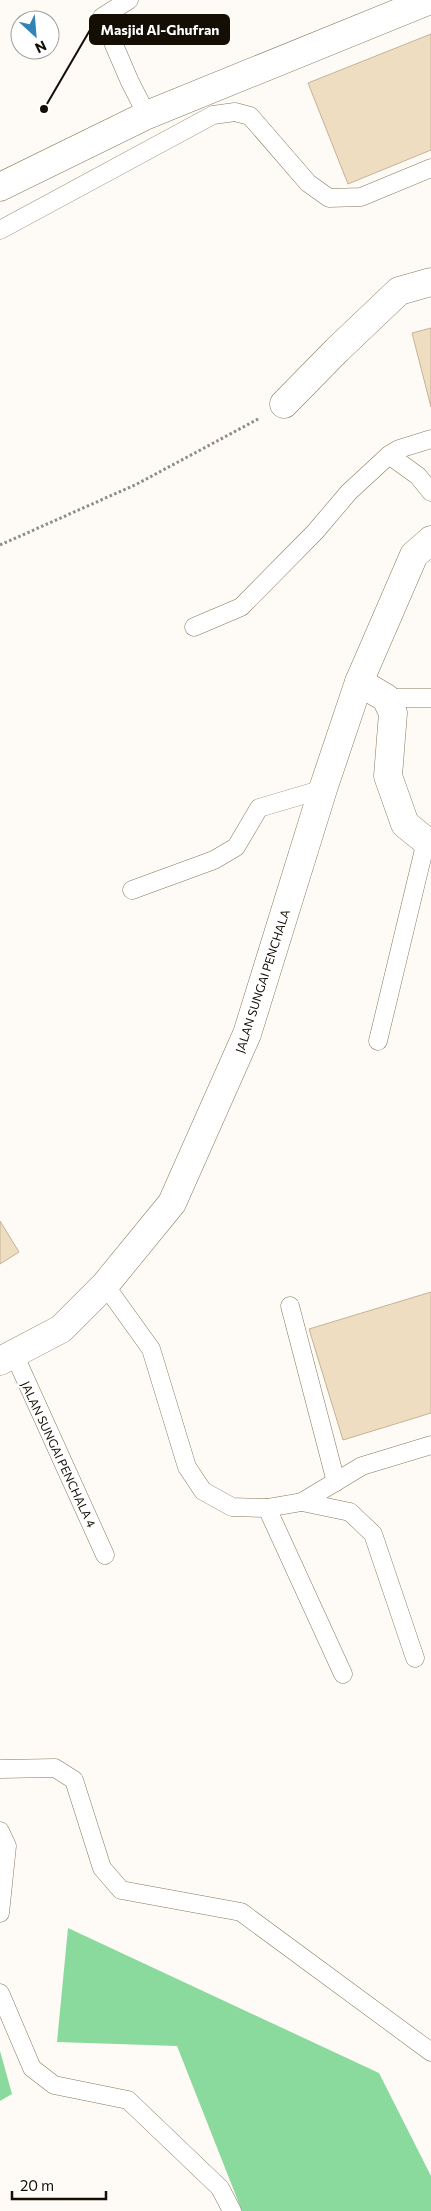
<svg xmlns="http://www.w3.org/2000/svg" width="431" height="2211" viewBox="0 0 431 2211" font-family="Commissioner,sans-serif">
<rect width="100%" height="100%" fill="#fefaf5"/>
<g fill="#8ada9e">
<polygon points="68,1928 379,2073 431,2176 431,2211 242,2211 177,2046 57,2042"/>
<polygon points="0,2051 12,2094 0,2101"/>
</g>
<g fill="#efddc1" stroke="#c4b397">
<polygon points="431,34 431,150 348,184 308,83"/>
<polygon points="431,328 431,407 412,333"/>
<polygon points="0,1221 19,1252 0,1264"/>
<polygon points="431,1292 431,1413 343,1440 309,1329"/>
</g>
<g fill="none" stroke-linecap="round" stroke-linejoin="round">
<g stroke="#89795f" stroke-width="19">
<g id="service">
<polyline points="129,0 102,17 130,82 147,115"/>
<polyline points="0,230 213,115 235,112 250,116 308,183 329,198 361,197 431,168"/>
<polyline points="389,455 399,449 431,439"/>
<polyline points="194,627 241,607 315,532 349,492 389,455 418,476 431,492"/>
<polyline points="386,698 431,698"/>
<polyline points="132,890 214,860 236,847 259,808 323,789"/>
<polyline points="378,1041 426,841"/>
<polyline points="105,1285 151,1349 187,1467 203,1491 232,1507 267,1508 302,1502 350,1512 373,1534 415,1658"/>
<polyline points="290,1306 336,1482"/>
<polyline points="14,1354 105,1555"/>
<polyline points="302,1502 362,1466 431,1445"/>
<polyline points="267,1508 343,1674"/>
<polyline points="0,1769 55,1768 74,1780 102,1868 121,1890 241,1912 431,2052"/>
<polyline points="0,1831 7,1846 0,1913"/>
<polyline points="0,1993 32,2068 54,2085 128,2100 220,2188 232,2211"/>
</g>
</g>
<g stroke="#89795f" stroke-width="29">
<g id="minor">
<polyline points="0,187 147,115 430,0"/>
<polyline points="284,404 337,350 399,291 431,282"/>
<polyline points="359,682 386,698 393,713 388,776 405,824 426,841 431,841"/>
</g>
</g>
<g stroke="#89795f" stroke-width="29">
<polyline id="tertiary" points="0,1361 61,1329 105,1285 172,1203 247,1034 323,789 359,682 414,555 431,540"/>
</g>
<polyline stroke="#918c85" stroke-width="3" stroke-dasharray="2.5 2.5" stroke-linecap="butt" points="0,545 137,484 260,418"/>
<use href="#service" stroke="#fff" stroke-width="18"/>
<use href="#minor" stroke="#fff" stroke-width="28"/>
<use href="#tertiary" stroke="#fff" stroke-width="28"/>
</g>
<g text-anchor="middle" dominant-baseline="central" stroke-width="4" stroke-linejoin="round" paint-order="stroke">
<g font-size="12" fill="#140e05" stroke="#fff">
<text transform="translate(262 981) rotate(-72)">JALAN SUNGAI PENCHALA</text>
<text transform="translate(59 1454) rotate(65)">JALAN SUNGAI PENCHALA 4</text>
</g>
</g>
<path fill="none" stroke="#140e05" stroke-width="2" d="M44 109L90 30"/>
<circle fill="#140e05" stroke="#fff" stroke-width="2" cx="44" cy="109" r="5"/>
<rect fill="#140e05" stroke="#140e05" stroke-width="2" x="90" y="15" width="139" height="29" rx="5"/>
<g font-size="14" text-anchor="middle" font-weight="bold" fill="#fff">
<text x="160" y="35">Masjid Al-Ghufran</text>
</g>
<g transform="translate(35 35) rotate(154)"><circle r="24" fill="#ffffff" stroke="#a19f9b"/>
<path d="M0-4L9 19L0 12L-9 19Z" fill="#3184b4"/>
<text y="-8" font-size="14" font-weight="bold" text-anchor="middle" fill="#140e05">N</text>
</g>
<path d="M12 2191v8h94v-8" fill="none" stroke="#140e05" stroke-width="2.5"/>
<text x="20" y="2191" font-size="15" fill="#140e05" stroke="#ffffff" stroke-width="4" paint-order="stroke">20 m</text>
</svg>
